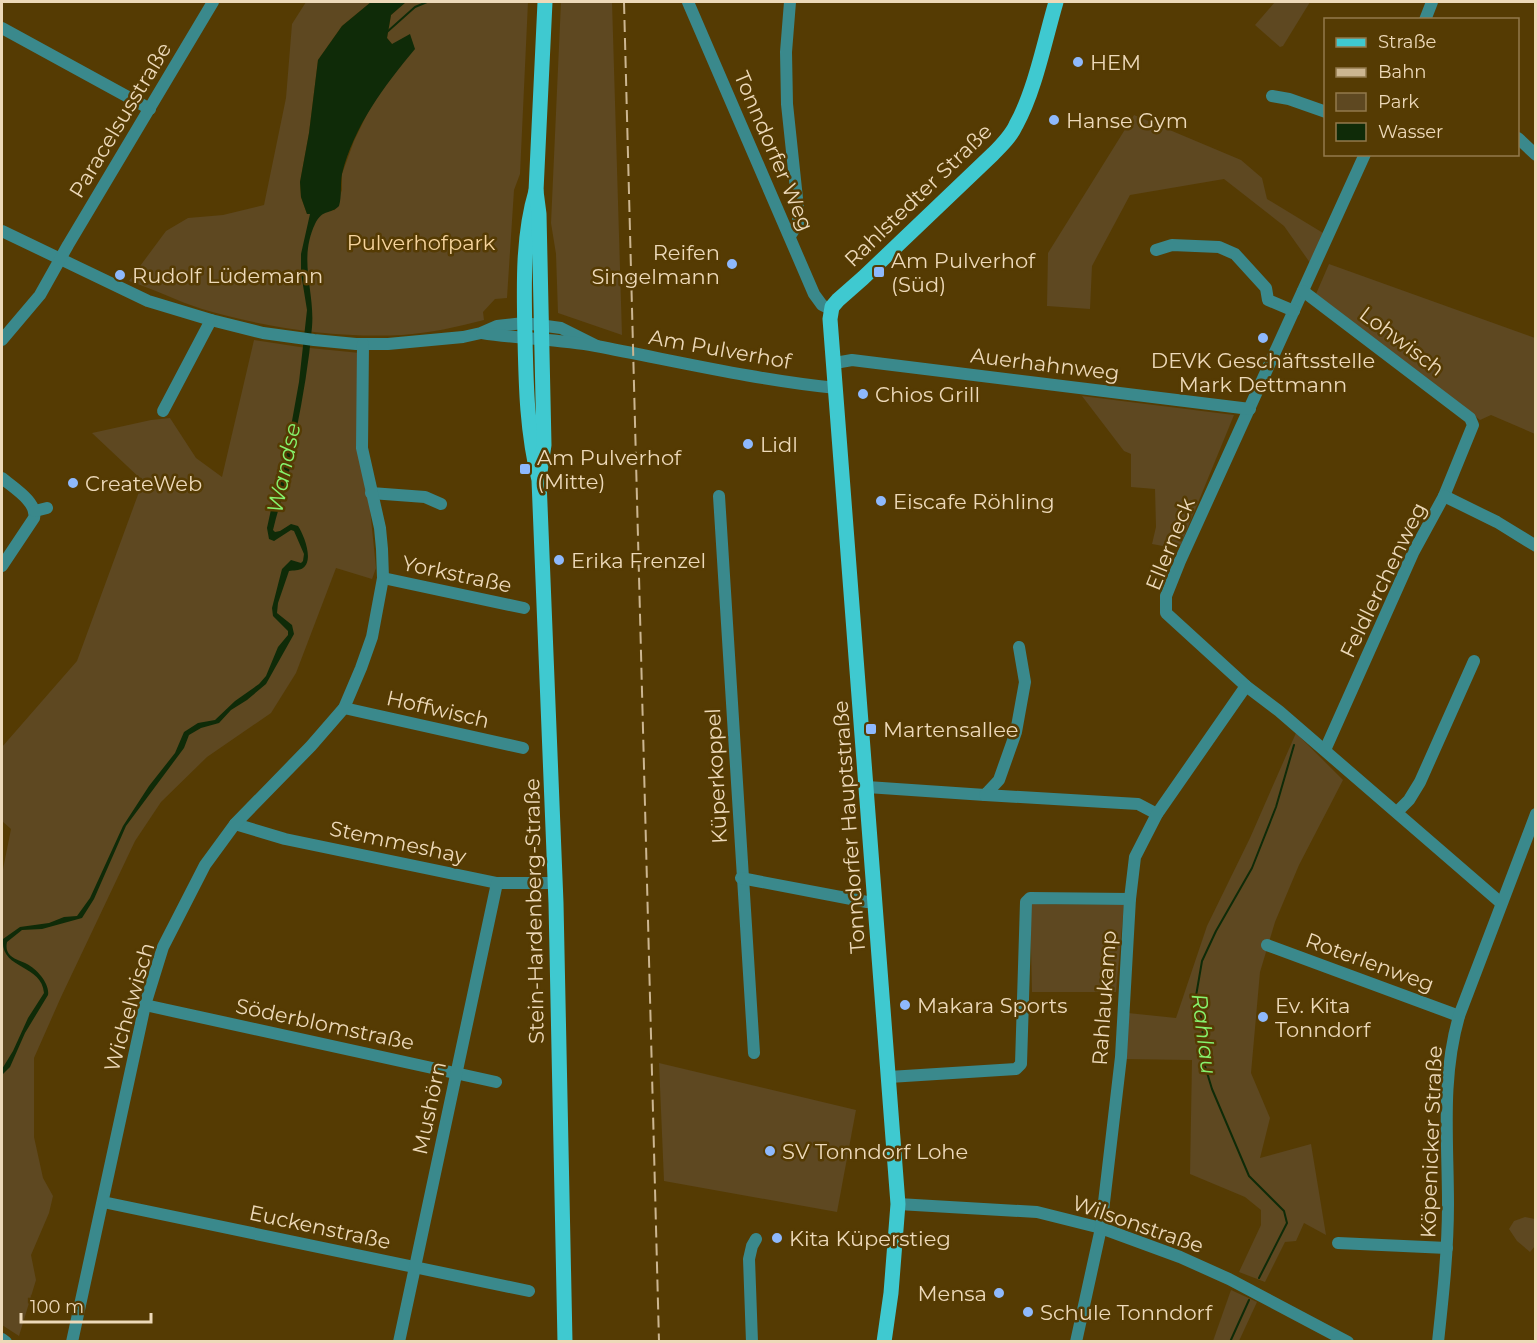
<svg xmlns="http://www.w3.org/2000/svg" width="1537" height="1343" viewBox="0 0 1537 1343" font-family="Montserrat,sans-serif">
<rect width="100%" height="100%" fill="#553b03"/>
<g fill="#5e4821">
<path d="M306,2H371L342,26L318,60L309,133L300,182L301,197L307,214L335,210L342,190V174L354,141L369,110L386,84L392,44L387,38L391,15L406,2H528L520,174L514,190L507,298L495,299L483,312L484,320C457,327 430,333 402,335C336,338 266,328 202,309C177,301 154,289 129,281L166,231L188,218L223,215L264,205L286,98L292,24Z"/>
<polygon points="561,2 612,2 622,335 558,313 556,254 551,223"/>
<polygon points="1275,2 1310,2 1283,46 1280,47 1255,25"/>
<polygon points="1134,115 1241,160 1262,178 1267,199 1328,236 1313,267 1284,226 1224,179 1130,195 1092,266 1090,309 1047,306 1048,253"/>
<polygon points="1329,264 1535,338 1535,434 1491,415 1480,420 1316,294"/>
<polygon points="254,340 300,347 360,353 369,499 376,568 372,579 336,568 296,673 271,713 207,757 161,802 135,841 61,997 34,1058 34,1137 43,1178 53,1196 49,1213 31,1255 36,1280 19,1336 2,1325 2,874 11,829 2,821 2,747 77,661 143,481 92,433 151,420 170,418 196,458 222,477"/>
<polygon points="1082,396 1234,415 1179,549 1152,544 1156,527 1155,489 1131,487 1131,454 1124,451"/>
<polygon points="1296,733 1343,780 1299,865 1275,922 1260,972 1251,1073 1270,1118 1260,1158 1311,1144 1326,1235 1304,1223 1296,1241 1285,1242 1265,1282 1239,1272 1261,1225 1261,1210 1245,1197 1190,1174 1192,1060 1124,1059 1128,1013 1176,1018 1207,926 1250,838"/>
<polygon points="1030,904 1124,905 1116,992 1032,992"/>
<polygon points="659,1063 856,1110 837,1212 664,1181"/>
<polygon points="1525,1217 1535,1219 1535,1246 1530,1252 1517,1241 1509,1229 1514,1221"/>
<polygon points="1231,1290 1257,1302 1239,1341 1213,1341"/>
</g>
<path fill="#0f2b08" d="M371,2H406L391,15L387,38L392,44L410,34L415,49C384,86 354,126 342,174C340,185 342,196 339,206C330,215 323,208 315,224C298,260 315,291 312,327C309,362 303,397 296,432C293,448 291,465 287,481C282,498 277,513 273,530L275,532L280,531L291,524L298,526C304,535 314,560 303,568C299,571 293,570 289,571L278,603L277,613L292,625L294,634L266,684L247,700L231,710L219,723L201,728L189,735L184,748L126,826L94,899L82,918L42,929L22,930L7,942C4,957 16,959 27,964C37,969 50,984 48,995L25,1033L10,1067L2,1075V1069L13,1051L28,1018L44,993C42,964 0,970 3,939L20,927L49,923L64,917L77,916L90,898L123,826L149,786L175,753L184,732L198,723L215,720L235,701L259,684L266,676L278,647L288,635V631L273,616L272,608L282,569L291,560L301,563L303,561L304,554L294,531L291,530L274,541L269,539L267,528L272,505L281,482L299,382L307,310L301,273V254L310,214H307L301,197L300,182L309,133L318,60L342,26Z"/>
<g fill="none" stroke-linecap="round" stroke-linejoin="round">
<g stroke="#0f2b08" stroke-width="2">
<polyline points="387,32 415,7 427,2"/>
<polyline points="1259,1278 1287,1223 1284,1211 1249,1176 1212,1089 1205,1066 1202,1043 1203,1024 1196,996 1202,961 1216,931 1252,868 1276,807 1294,745"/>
<polyline points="1230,1342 1249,1300"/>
</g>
<g stroke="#3a898c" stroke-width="12">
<polyline points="688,2 814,294 822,305 832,310"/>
<polyline points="790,2 786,52 787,104 798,208 798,223 790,236"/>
<polyline points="1425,20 1432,2"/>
<polyline points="2,28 150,109"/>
<polyline points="1272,96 1289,99 1326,112"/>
<polyline points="1518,138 1536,155"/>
<polyline points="1365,154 1180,561 1166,596 1166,613 1246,686 1279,711 1501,903"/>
<polyline points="2,231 148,301 211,320 263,333 314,340 356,344 388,344 463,337 481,333 497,326 524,323 561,328 597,346"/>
<polyline points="1156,250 1172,245 1219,247 1235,254 1266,288 1268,300 1294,311"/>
<polyline points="1303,291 1470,418 1473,425 1444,496 1413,553 1325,750"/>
<path d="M482,333C520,339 558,339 596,346C676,361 756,380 836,388"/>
<polyline points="2,340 40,295 68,245 213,2"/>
<polyline points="835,363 852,360 1250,409"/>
<polyline points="163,411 211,320"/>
<path d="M2,478C12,487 38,502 34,518L2,566"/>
<polyline points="371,493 425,497 441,504"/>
<polyline points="719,496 754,1053"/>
<polyline points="1444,496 1497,522 1536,546"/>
<polyline points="35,511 47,508"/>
<polyline points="383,578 524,608"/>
<polyline points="344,708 523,748"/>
<polyline points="867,787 985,795 999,780 1016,732 1025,682 1019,647"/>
<polyline points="985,795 1138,804 1157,814"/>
<polyline points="1397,812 1409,800 1420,782 1474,661"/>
<polyline points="235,824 285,839 497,883 556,883"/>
<polyline points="741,878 867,902 875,902"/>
<polyline points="1267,945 1459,1016"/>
<polyline points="145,1005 496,1082"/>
<polyline points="889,1077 1016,1069 1021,1064 1026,902 1030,898 1130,899"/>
<polyline points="103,1202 529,1291"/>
<polyline points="898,1204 1037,1212 1101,1228 1180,1257 1229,1279 1348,1342"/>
<polyline points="1338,1243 1447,1248"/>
<polyline points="2,1339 6,1342"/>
<polyline points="72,1342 145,1005 163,947 205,865 235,824 311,746 344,708 361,668 372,637 383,578 382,549 380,528 362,448 363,344"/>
<polyline points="399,1342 497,883"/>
<polyline points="752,1342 749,1259 752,1246 756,1239"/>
<polyline points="1076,1342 1101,1228 1121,1057 1130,899 1135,857 1157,814 1246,686"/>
<path d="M1438,1342C1443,1296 1448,1250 1448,1204C1448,1140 1441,1079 1459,1016L1536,814"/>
</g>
<g stroke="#3fc9d0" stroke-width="15">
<path d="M536,191C522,237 524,290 525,338C526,386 527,433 539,480L556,903L565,1342"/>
<polyline points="540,472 544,445 539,214 536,191 545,2"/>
<path d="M884,1342L891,1293L898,1204L830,319L832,307L838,300L863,278L993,154C1002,145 1011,136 1016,125C1035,91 1045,39 1056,2"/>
</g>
<polyline stroke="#ccb691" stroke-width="2" stroke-dasharray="12 6" stroke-linecap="butt" points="624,2 659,1342"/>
</g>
<g fill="#8eb9fd" stroke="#553b03" stroke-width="2">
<circle cx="1078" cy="62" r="6"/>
<circle cx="1054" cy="120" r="6"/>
<circle cx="732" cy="264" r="6"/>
<rect x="873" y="266" width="12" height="12" rx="3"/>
<circle cx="120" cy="275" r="6"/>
<circle cx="1263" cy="338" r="6"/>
<circle cx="863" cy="394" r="6"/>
<circle cx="748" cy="444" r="6"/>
<rect x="519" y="463" width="12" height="12" rx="3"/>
<circle cx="73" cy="483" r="6"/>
<circle cx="881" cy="501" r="6"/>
<circle cx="559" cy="560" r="6"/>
<rect x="865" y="723" width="12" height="12" rx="3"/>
<circle cx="905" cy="1005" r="6"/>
<circle cx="1263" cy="1017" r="6"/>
<circle cx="770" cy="1151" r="6"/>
<circle cx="777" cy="1238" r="6"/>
<circle cx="999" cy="1293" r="6"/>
<circle cx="1028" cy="1312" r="6"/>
</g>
<g text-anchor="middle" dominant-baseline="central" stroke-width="5" stroke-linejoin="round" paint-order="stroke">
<g font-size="21" fill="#edd9b9" stroke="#553b03" text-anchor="start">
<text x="1090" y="62">HEM</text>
<text x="1066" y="120">Hanse Gym</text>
<text x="720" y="252" text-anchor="end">Reifen<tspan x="720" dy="24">Singelmann</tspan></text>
<text x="891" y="260">Am Pulverhof<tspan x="891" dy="24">(Süd)</tspan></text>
<text x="132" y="275">Rudolf Lüdemann</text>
<text x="1263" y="360" text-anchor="middle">DEVK Geschäftsstelle<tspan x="1263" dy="24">Mark Dettmann</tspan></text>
<text x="875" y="394">Chios Grill</text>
<text x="760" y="444">Lidl</text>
<text x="537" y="457">Am Pulverhof<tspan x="537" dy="24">(Mitte)</tspan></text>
<text x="85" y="483">CreateWeb</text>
<text x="893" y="501">Eiscafe Röhling</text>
<text x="571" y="560">Erika Frenzel</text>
<text x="883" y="729">Martensallee</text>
<text x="917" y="1005">Makara Sports</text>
<text x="1275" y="1005">Ev. Kita<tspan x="1275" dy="24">Tonndorf</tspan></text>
<text x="782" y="1151">SV Tonndorf Lohe</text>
<text x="789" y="1238">Kita Küperstieg</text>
<text x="987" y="1293" text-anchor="end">Mensa</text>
<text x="1040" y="1312">Schule Tonndorf</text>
</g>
<g font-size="21" fill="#edd9b9" stroke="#553b03">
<text transform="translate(120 120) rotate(-59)">Paracelsusstraße</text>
<text transform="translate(774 151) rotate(67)">Tonndorfer Weg</text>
<text transform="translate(918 195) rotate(-44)">Rahlstedter Straße</text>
<text transform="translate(1402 341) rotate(37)">Lohwisch</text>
<text transform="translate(720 349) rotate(10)">Am Pulverhof</text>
<text transform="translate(1045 364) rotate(7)">Auerhahnweg</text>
<text transform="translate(1170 544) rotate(-68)">Ellerneck</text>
<text transform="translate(457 574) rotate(12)">Yorkstraße</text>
<text transform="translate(1383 580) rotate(-64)">Feldlerchenweg</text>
<text transform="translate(438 709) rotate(13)">Hoffwisch</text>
<text transform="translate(716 776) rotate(-93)">Küperkoppel</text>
<text transform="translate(849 827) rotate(-94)">Tonndorfer Hauptstraße</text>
<text transform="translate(398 842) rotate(12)">Stemmeshay</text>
<text transform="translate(534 911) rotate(-91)">Stein-Hardenberg-Straße</text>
<text transform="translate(1370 962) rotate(20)">Roterlenweg</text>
<text transform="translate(1104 998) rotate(-86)">Rahlaukamp</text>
<text transform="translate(129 1007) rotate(-74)">Wichelwisch</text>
<text transform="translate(325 1024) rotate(12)">Söderblomstraße</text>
<text transform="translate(429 1108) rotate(-78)">Mushörn</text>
<text transform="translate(1431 1142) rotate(-88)">Köpenicker Straße</text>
<text transform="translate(1138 1224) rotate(19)">Wilsonstraße</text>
<text transform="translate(320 1227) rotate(12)">Euckenstraße</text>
</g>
<g font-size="21" fill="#f5d39d" stroke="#553b03">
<text x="421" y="242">Pulverhofpark</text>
</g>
<g font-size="22" font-style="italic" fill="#86f26c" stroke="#553b03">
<text transform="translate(284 468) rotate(-78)">Wandse</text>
<text transform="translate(1204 1034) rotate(83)">Rahlau</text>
</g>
</g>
<rect width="1537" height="1343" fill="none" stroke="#edd9b9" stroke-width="6"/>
<rect x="1324" y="18" width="195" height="138" fill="#553b03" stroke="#927a4c" stroke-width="1.5"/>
<rect x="1336" y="38" width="30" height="9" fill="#3fc9d0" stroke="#927a4c" stroke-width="1.5"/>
<text x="1378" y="48" font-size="18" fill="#edd9b9">Straße</text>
<rect x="1336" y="68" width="30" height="9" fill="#ccb691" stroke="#927a4c" stroke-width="1.5"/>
<text x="1378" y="78" font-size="18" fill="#edd9b9">Bahn</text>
<rect x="1336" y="93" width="30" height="18" fill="#5e4821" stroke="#927a4c" stroke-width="1.5"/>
<text x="1378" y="108" font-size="18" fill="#edd9b9">Park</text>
<rect x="1336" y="123" width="30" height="18" fill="#0f2b08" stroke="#927a4c" stroke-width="1.5"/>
<text x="1378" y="138" font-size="18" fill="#edd9b9">Wasser</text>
<path d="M21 1313v9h130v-9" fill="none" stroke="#edd9b9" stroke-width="3"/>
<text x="30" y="1313" font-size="18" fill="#edd9b9" stroke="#553b03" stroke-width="4.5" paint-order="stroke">100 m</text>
</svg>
